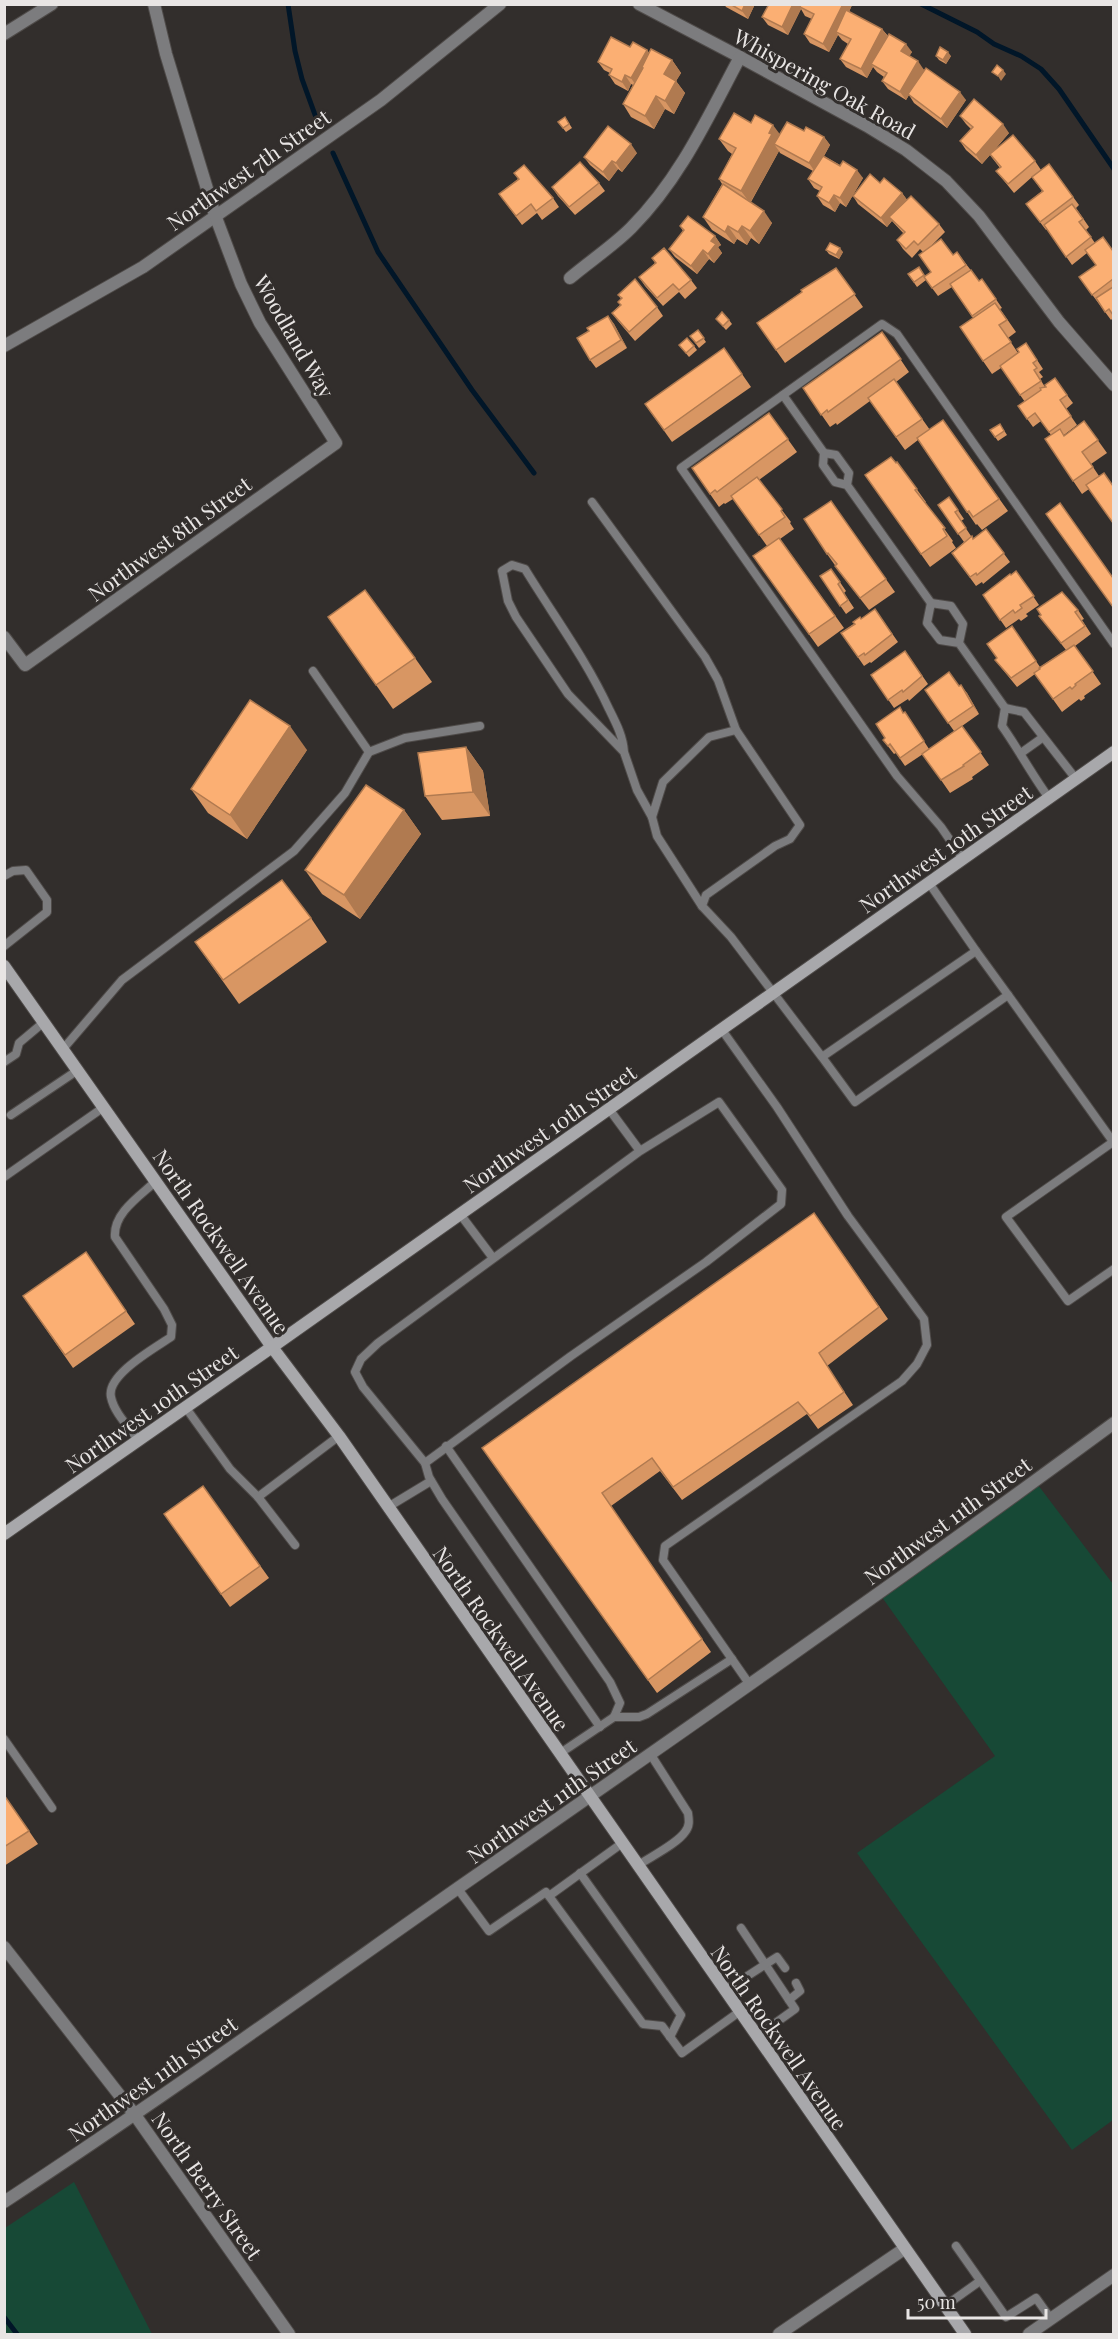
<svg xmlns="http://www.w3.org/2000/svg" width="1118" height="2339" viewBox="0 0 1118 2339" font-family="'Playfair Display',serif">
<rect width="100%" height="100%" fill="#322e2c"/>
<g fill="#174936">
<polygon points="1035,1481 1113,1584 1113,2120 1072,2150 857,1853 995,1756 879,1593"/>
<polygon points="74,2182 152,2334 5,2334 5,2228"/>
</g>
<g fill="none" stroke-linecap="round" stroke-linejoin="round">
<g stroke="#011628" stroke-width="5">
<polyline points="288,4 295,51 302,79 318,123"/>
<polyline points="921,4 977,32 994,44 1021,56 1041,69 1059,89 1114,169"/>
<polyline points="333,153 378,252 472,390 534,473"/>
<polyline points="4,2317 17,2334"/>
</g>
<g stroke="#4f4b49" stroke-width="10">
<g id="lane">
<polyline points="783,395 824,453"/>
<polyline points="847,485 835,482 823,465 824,453 836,455 849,473 847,485 931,603"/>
<polyline points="592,502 705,657 718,680 736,730 800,825 790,839 775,846 706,895 702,906 731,937 822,1057 976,951 1008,995 855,1102 822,1057"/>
<polyline points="959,643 963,624 951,606 931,603 927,623 940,640 959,643 1005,708"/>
<polyline points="369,752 405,738 480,726"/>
<path d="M624,752C623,736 616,723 609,709C586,659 553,615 525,569L512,565L502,571L508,601L516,617L568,694L624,752L637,790L652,817"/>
<polyline points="1021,753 1042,738"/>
<path d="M1049,798C1032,775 1019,750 1002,726L1005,708L1024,712L1076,779"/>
<polyline points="963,859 941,827 897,776 681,468 882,324 897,334 1114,644"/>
<polyline points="4,876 13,871 26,870 47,900 47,912 4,946"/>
<polyline points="929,883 976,951"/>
<polyline points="702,906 657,836 652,817 663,782 709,737 736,730"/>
<polyline points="1008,995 1114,1143"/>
<polyline points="722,1030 777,1107 848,1216 924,1319 927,1345 917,1364 902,1381 665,1546 663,1560 750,1685"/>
<polyline points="63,1049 122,980 294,851 345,793 369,752 313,671"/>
<polyline points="4,1062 16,1054 19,1043 44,1022"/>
<polyline points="609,1109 640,1151 719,1102 782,1190 781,1204 706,1262 571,1356 425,1463 363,1387 355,1372 361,1359 378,1343 640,1151"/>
<polyline points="11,1115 78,1070"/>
<polyline points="1113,1142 1006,1217 1068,1301 1114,1269"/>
<polyline points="4,1177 104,1107"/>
<polyline points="460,1214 493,1258"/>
<polyline points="186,1408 230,1469 258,1497 295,1545"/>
<path d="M139,1441C130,1428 114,1413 111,1397C106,1375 155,1348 171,1337L172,1325L164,1309L115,1237C113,1213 140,1196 156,1181"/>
<polyline points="446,1446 610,1682 620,1703 614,1717 559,1754"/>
<polyline points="425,1463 429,1477 442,1499 600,1727"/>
<polyline points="258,1497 339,1436"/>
<polyline points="388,1507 431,1481"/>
<polyline points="614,1717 639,1717 647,1714 732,1659"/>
<polyline points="4,1739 52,1808"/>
<path d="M637,1866C650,1857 677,1844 685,1832C690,1826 689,1820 688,1813L651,1755"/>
<polyline points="580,1873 681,2015 670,2037"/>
<polyline points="458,1889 489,1931 546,1892 643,2024 662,2026 682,2053 739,2012"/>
<polyline points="549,1896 621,1844"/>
<polyline points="741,1928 795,2009 756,2037"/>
<polyline points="724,1991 777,1957 785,1968"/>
<polyline points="789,2000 800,1991 796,1983"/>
<polyline points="956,2246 1006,2317 1036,2298 1051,2319"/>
<polyline points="945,2306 980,2281"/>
</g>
</g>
<g stroke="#4f4b49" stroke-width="14">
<g id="street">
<polyline points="639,4 740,57 867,126 906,150 946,181 979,216 1059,322 1114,385"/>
<polyline points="4,34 52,4"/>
<path d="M570,278C590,261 613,246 631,228C680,179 708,117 740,57"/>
<polyline points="4,346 143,267 381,100 500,4"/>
<polyline points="4,637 25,665 336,443 260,323 241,284 215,215 166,54 154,4"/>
<polyline points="4,1947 135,2115 289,2334"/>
<path d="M4,2202C158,2101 307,1994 458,1888C678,1735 898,1582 1114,1423"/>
<polyline points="779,2334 904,2249"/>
<polyline points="1029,2334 1114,2275"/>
</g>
</g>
<g stroke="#4f4b49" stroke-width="14">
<g id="secondary">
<polyline points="4,966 272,1347 339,1436 965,2334"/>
<polyline points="4,1534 272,1347 1114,752"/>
</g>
</g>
<use href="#lane" stroke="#7c7c7e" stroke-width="8"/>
<use href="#street" stroke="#7c7c7e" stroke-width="12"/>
<use href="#secondary" stroke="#a8a8ab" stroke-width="12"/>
</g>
<g fill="#d89663">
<polygon points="724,4 755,4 748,19 726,7"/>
<polygon points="769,4 852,5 849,12 882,29 888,36 912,52 909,56 924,70 916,83 966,100 947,128 914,103 909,95 906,100 888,89 882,81 884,77 877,72 873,67 867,78 846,67 840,59 848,44 842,40 838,35 829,52 810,43 804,34 812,19 805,16 801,9 788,35 768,25 762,17"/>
<polygon points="630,47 647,50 649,53 672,60 681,73 676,81 685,93 674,114 665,109 654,129 631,117 623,104 633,85 631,84 628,91 615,84 609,75 610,73 604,70 598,62"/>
<polygon points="936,56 951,56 946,64 939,60"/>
<polygon points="960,116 1009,133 992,153 1035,161 1041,170 1049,164 1079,205 1076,208 1089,227 1086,230 1095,243 1113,251 1113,318 1111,320 1079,277 1096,265 1087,253 1072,265 1047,229 1046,230 1026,204 1042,191 1032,177 1014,193 996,171 1000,168 990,155 982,164 966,150 960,141 971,129 966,124"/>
<polygon points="565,117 572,128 566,132 558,122"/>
<polygon points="751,123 780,135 804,131 824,137 830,145 824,156 863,178 846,207 840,203 835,212 823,205 817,196 820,191 814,188 808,179 813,171 780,153 779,151 751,202 772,223 759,244 751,238 747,245 737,239 734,244 712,230 703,217 722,184 719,179 732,154 728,151 719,139"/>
<polygon points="637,153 622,172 618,169 609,181 590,165 584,157"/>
<polygon points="514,173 553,198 559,207 542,220 537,213 522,225 499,194 518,179"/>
<polygon points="599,183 605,191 575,215 558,196 552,187"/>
<polygon points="880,183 902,193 907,200 939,224 945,232 932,245 953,255 957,252 979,281 982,279 1002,308 1000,309 1016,332 1008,338 1018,353 1026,343 1043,369 1039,372 1043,377 1040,379 1045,387 1067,395 1073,403 1066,409 1077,425 1064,435 1064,436 1084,421 1107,453 1091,464 1099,476 1089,489 1082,494 1045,439 1051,435 1041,421 1033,427 1018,406 1025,402 1001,368 992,374 983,361 973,318 952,287 938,296 926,280 917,287 908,274 919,267 925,276 931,272 923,252 920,249 912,258 903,249 897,240 904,234 892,221 887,227 858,204 853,196"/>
<polygon points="680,226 715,236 721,245 718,247 722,253 714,263 709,259 697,274 675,257 669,249 683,231"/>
<polygon points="826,250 843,252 839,259 829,254"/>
<polygon points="652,258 691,280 697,288 685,299 679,292 663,306 645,286 639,277 655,263"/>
<polygon points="836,268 863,307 785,363 757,323"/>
<polygon points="618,295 657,307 663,316 635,341 618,321 612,313 620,305 621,299"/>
<polygon points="608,316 614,324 627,348 596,368 590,360 589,331"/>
<polygon points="716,319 729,320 732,324 726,330"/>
<polygon points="698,330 706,342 699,348 690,336"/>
<polygon points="882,332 909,372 896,382 930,430 943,420 1008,511 982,530 977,524 976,525 918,440 905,450 870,401 837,425 836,423 830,427 803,388"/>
<polygon points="679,345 694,346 697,350 689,357"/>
<polygon points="724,348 751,387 672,442 645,404"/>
<polygon points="769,413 797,452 759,480 791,522 790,523 794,529 780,539 844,628 818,647 753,556 767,546 733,499 725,504 724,503 719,507 692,468"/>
<polygon points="1000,424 1007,435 998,441 990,430"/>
<polygon points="897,462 926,502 925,502 953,541 952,542 956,548 930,567 865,475"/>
<polygon points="949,497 964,519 961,521 973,539 986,529 1010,562 983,584 982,582 976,586 952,553 964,542 938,505"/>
<polygon points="831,501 895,592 869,610 844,578 827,554"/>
<polygon points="831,569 846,591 844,593 854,608 846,614 820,576"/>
<polygon points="1016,571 1039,605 1026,614 1028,616 1021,621 1019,619 1006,628 983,595"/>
<polygon points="875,609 898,642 871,663 870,662 864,666 841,633"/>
<polygon points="1078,610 1084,619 1082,620 1091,634 1075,646 1101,684 1084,696 1085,698 1081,701 1079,699 1062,712 1035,674 1017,687 995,660 997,658 1012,626 1040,667 1066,650 1039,616"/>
<polygon points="328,617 415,658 432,682 393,709"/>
<polygon points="905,651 928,684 909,701 908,699 894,708 871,675"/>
<polygon points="959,686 967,693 979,714 962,726 989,765 972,777 973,779 950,793 923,754 905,766 896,753 894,754 883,740 905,712 929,749 954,731 925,690"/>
<polygon points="466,747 483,771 490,816 442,820 425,796"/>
<polygon points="307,750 247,839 208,813 191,789"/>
<polygon points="404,810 421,834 360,919 322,894 305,870"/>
<polygon points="311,918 327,942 239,1004 195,942"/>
<polygon points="814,1213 888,1319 827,1366 853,1405 818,1429 807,1414 682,1500 660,1471 611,1506 711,1652 657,1693 482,1448"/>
<polygon points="86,1252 135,1324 73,1368 23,1296"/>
<polygon points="203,1486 269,1578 230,1607 164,1514"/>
<polygon points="4,1795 38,1844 4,1866"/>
</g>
<g fill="#b07a50">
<polygon points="745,4 755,4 748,19 742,11"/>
<polygon points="793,4 803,4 800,7 801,9 788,35 782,27"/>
<polygon points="843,4 852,4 852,5 839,33 836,32 838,35 829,52 823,44"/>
<polygon points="882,29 888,37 871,64 873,67 867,78 861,69"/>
<polygon points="906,44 912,52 907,60 901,51"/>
<polygon points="647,50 653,58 642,67 645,72 637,87 631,78"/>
<polygon points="948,52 951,56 946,64 943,60"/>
<polygon points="672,60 681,73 676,81 685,93 674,114 665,101 664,74"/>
<polygon points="918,61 924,70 906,100 900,92"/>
<polygon points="1003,70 1006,74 1001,81 998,76"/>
<polygon points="625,75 631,84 628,91 622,82"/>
<polygon points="960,92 966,100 947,128 941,119"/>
<polygon points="656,96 665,109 654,129 645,116"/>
<polygon points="1003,124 1009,133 982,164 976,155"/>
<polygon points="773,125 782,137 774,144 779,151 750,203 741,191"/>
<polygon points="824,137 830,145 815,172 809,163"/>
<polygon points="631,144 637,153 622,172 616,163"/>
<polygon points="612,161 618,169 609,181 603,172"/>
<polygon points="857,170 863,178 846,207 840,198"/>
<polygon points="902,193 908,201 889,217 892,220 887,227 881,218"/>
<polygon points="834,195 840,203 835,212 829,203"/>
<polygon points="764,211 772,223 759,244 750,231"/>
<polygon points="728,226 737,239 734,244 725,232"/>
<polygon points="742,226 751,238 747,245 738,232"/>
<polygon points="715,236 721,245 718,247 722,253 714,263 708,254 711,241"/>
<polygon points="840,248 843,252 839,259 836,255"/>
<polygon points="703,250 709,259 697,274 691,266"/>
<polygon points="608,316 614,324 627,348 621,340"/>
<polygon points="961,685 967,693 979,714 973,706"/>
<polygon points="290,726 307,750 247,839 230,815"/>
<polygon points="466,747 483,771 490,816 473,792"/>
<polygon points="404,810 421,834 360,919 344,895"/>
</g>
<g fill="#fbaf73" stroke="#b07a50" stroke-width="1.5">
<polygon points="730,4 745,4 742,11"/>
<polygon points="769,4 793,4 782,27 762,17"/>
<polygon points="801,4 843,4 823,44 804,34 814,14 800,7"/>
<polygon points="846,10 882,29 861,69 840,59 851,39 836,32"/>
<polygon points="889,34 906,44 901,51 918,61 900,92 882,81 887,73 871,64"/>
<polygon points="611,37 630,47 633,42 647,50 631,78 625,75 622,82 609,75 612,69 598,62"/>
<polygon points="940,47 948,52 943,60 936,56"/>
<polygon points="651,49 672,60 664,74 676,81 665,101 656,96 645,116 623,104 643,68 642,67"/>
<polygon points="997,65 1003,70 998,76 992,72"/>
<polygon points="926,68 960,92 941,119 908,94"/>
<polygon points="974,99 1003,124 976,155 960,141 973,127 960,116"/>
<polygon points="734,113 751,123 755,115 773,125 769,133 772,134 741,191 719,179 736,148 719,139"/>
<polygon points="565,117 569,124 563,128 558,122"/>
<polygon points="787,122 804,131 806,127 824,137 809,163 774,144"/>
<polygon points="608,126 631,144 616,163 612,161 603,172 584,157"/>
<polygon points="1013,135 1035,161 1008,184 996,171 1001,167 990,154"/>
<polygon points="823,156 840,166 843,161 857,170 840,198 834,195 829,203 817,196 822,187 808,179"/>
<polygon points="580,162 599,183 569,207 552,187"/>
<polygon points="1049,164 1073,197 1040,222 1026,204 1043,191 1032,177"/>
<polygon points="524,165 553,198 536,211 531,204 516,216 499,194 519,179 514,173"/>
<polygon points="870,174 880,183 884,178 902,193 881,218 853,196"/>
<polygon points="723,184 764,211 750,231 742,226 738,232 728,226 725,232 703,217"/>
<polygon points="911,196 939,224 918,245 914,241 906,249 897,240 905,232 889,217"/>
<polygon points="1072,204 1083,219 1079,222 1091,237 1066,257 1044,225"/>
<polygon points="688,216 715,236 711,241 716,244 708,254 703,250 691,266 669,249 684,230 680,226"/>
<polygon points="1103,237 1113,251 1113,279 1092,295 1079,277 1096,265 1085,250"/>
<polygon points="941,239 953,255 957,252 966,265 932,288 924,277 931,272 919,255"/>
<polygon points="830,243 840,248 836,255 826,250"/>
<polygon points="664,248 691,280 679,290 673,284 657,298 639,277 656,263 652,258"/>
<polygon points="919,267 924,275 914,282 908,274"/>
<polygon points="836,268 855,294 776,350 757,323 802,292 801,290"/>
<polygon points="971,270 979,281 982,279 996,299 972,316 950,284"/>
<polygon points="635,279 657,307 629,332 612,313 621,305 618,302 622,298 618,295"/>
<polygon points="1113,287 1113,315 1109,309 1105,312 1096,298"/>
<polygon points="995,303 1007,320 999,325 1011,342 983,361 960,327"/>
<polygon points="722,312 729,320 723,326 716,319"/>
<polygon points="608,316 621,340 590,360 577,338 589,331 587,328"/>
<polygon points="698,330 704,338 696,343 690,336"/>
<polygon points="882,332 901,359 828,412 827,410 821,415 803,388"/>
<polygon points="687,338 694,346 686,353 679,345"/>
<polygon points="1026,343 1037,360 1033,363 1037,368 1034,370 1041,381 1020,395 1000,366 1019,352 1017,349"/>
<polygon points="724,348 742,374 664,430 645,404"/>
<polygon points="1055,378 1067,395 1060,400 1071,416 1049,432 1035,413 1027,419 1018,406 1041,390 1040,388 1046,387 1045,385"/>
<polygon points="894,379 922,419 896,437 868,398"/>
<polygon points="769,413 788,439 717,492 715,490 710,494 692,468"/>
<polygon points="943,420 999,499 973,517 969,511 967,512 917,438"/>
<polygon points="1084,421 1098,440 1082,452 1093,467 1073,481 1045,439 1060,429 1064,436"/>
<polygon points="1000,424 1004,431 995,437 990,430"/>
<polygon points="891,457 896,463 897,462 917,489 915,490 945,528 943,529 947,536 921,554 865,475"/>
<polygon points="1104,473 1113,486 1113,523 1086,485"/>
<polygon points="757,477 782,509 781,511 785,517 759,535 731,496"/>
<polygon points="949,497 958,510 955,512 966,528 958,534 938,505"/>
<polygon points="831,501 886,579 860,598 835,566 837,564 828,553 827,554 804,519"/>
<polygon points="1060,503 1113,578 1113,607 1046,514"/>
<polygon points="986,529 1004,553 977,575 976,573 970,577 952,553 972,536 973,539"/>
<polygon points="779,538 835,616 809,634 753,556"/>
<polygon points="831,569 840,582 838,584 848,600 840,606 820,576"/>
<polygon points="1016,571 1034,596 1020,605 1022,608 1015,613 1013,610 1000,620 983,595 1010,574 1011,575"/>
<polygon points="365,590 415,658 376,685 328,617"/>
<polygon points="1062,592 1078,610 1075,612 1085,626 1061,643 1039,616 1041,615 1037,609"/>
<polygon points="875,609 892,634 865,655 864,653 858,657 841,633 855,624 853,622 860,617 861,619"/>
<polygon points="1012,626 1036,661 1011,678 995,660 997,658 987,644"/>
<polygon points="1074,645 1093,671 1075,684 1076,685 1072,689 1070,687 1053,699 1034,673 1040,669 1039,668"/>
<polygon points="905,651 922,676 903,692 902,690 888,700 871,675"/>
<polygon points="949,672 959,686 961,685 973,706 948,723 925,690"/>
<polygon points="250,700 290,726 230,815 191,789"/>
<polygon points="900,707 903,713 905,712 924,741 900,758 890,744 888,746 883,740 885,738 876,724"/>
<polygon points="962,726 981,752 963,765 964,766 941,780 922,754"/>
<polygon points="466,747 473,792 425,796 418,753"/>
<polygon points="366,785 404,810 344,895 305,870"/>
<polygon points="282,880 311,918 223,980 195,942"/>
<polygon points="814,1213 879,1307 819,1353 844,1392 810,1416 798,1402 673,1487 652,1458 602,1493 702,1639 648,1680 482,1448"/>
<polygon points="86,1252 126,1311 65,1355 23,1296"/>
<polygon points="203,1486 260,1566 221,1594 164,1514"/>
<polygon points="4,1795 29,1831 4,1847"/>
</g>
<g text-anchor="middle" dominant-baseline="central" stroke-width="6" stroke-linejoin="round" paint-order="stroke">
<g font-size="21" fill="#e8e5e4" stroke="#322e2c">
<text transform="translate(825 83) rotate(29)">Whispering Oak Road</text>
<text transform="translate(248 169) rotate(-35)">Northwest 7th Street</text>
<text transform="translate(295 336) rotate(60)">Woodland Way</text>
<text transform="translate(169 538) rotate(-36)">Northwest 8th Street</text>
<text transform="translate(945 848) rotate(-35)">Northwest 10th Street</text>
<text transform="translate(549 1128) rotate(-35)">Northwest 10th Street</text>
<text transform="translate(222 1241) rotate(55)">North Rockwell Avenue</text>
<text transform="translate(151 1408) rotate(-35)">Northwest 10th Street</text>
<text transform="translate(947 1520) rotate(-36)">Northwest 11th Street</text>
<text transform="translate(502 1638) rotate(55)">North Rockwell Avenue</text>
<text transform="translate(551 1800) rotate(-35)">Northwest 11th Street</text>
<text transform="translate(780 2037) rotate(55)">North Rockwell Avenue</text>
<text transform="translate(152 2078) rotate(-35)">Northwest 11th Street</text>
<text transform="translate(208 2185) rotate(55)">North Berry Street</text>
</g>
</g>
<rect width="1118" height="2339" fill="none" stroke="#e8e5e4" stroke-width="12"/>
<path d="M908 2309v9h138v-9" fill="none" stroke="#e8e5e4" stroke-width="3"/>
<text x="917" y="2309" font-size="18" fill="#e8e5e4" stroke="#322e2c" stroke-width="4.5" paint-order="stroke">50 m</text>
</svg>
